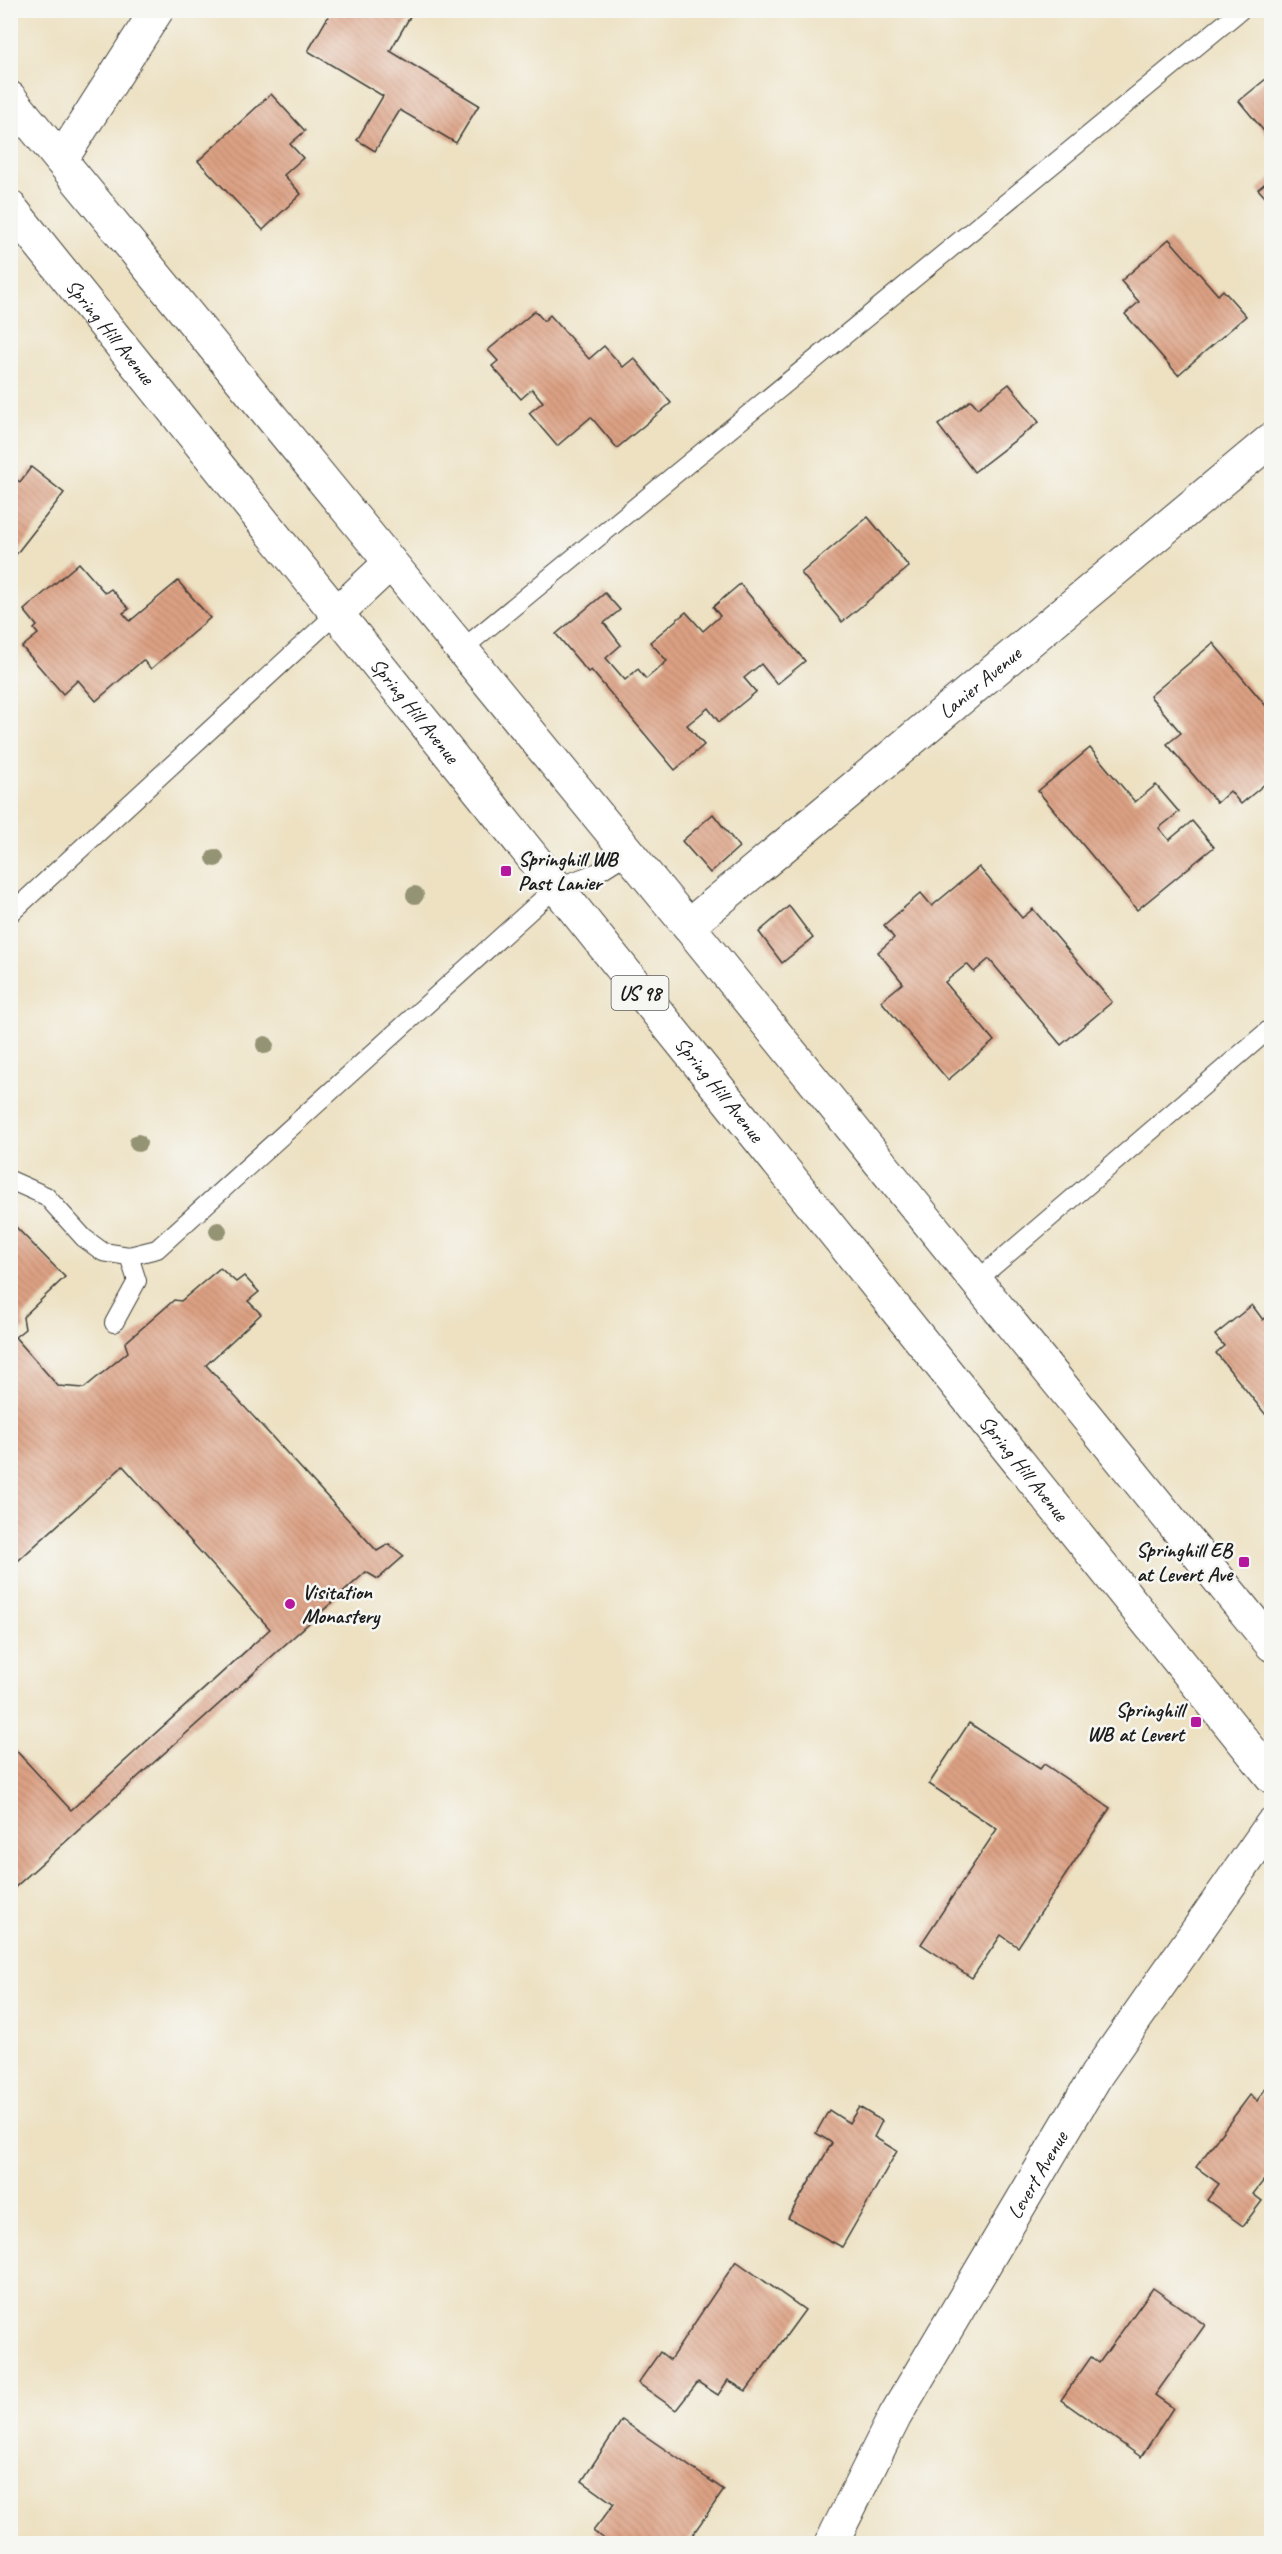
<svg xmlns="http://www.w3.org/2000/svg" width="1282" height="2554" viewBox="0 0 1282 2554" font-family="Caveat,sans-serif">
<defs>
<pattern id="building-back-hatch" width="6" height="6" patternUnits="userSpaceOnUse" patternTransform="scale(1.5)"><rect width="6" height="6" fill="#dca083"/><path d="M-1 5l2 2M0 0l6 6M5-1l2 2" fill="none" stroke="#bc8971"/></pattern>
</defs>
<rect width="100%" height="100%" fill="#f6f6f2"/>
<filter id="ink" filterUnits="userSpaceOnUse"><feTurbulence type="fractalNoise" baseFrequency=".0167" numOctaves="2"/><feDisplacementMap in="SourceGraphic" scale="12" xChannelSelector="R" yChannelSelector="G"/><feConvolveMatrix kernelMatrix="1 2 1 2 8 2 1 2 1" color-interpolation-filters="sRGB"/></filter>
<filter id="wash" filterUnits="userSpaceOnUse"><feTurbulence type="fractalNoise" baseFrequency=".008" numOctaves="4" result="noise"/><feDisplacementMap in="SourceGraphic" scale="24" xChannelSelector="R" yChannelSelector="G"/><feGaussianBlur stdDeviation="1.35" result="paint"/><feColorMatrix in="noise" values="0 0 0 0 0 0 0 0 0 0 0 0 0 0 0 0 0 1.4 0 .05"/><feComposite in="paint" operator="in"/></filter>
<g filter="url(#wash)">
<rect width="100%" height="100%" fill="#ede1c2"/>
<g id="blocks">
<g fill="url(#building-back-hatch)">
<polygon points="332,10 414,10 390,51 479,105 456,143 400,110 375,151 357,140 383,96 308,51"/>
<polygon points="1272,74 1272,141 1239,101"/>
<polygon points="271,94 305,131 290,144 303,158 284,175 301,194 263,230 198,161"/>
<polygon points="1272,178 1272,205 1258,189"/>
<polygon points="1169,239 1218,295 1223,290 1246,316 1178,375 1125,314 1139,302 1121,281"/>
<polygon points="535,311 544,321 550,315 589,359 604,346 623,367 634,358 671,403 617,448 591,417 557,446 529,413 543,402 532,389 521,399 492,366 498,361 488,350"/>
<polygon points="1009,384 1039,422 974,472 938,425 971,400 978,408"/>
<polygon points="31,467 64,493 10,562 10,475 20,482"/>
<polygon points="868,517 909,567 842,622 801,573"/>
<polygon points="79,563 105,593 111,589 129,609 123,613 130,621 178,581 210,618 151,669 143,660 96,701 78,680 63,694 22,647 38,634 34,629 37,626 24,610"/>
<polygon points="740,584 805,661 777,684 761,664 744,678 756,692 723,719 719,722 708,708 687,725 704,745 675,770 591,670 588,672 556,634 605,593 620,610 604,623 621,645 606,658 625,680 638,669 646,679 667,661 650,642 686,612 703,631 720,616 713,607"/>
<polygon points="1213,643 1272,713 1272,778 1241,804 1230,791 1217,803 1167,744 1181,733 1150,696"/>
<polygon points="1090,748 1135,802 1156,785 1179,812 1159,828 1169,840 1192,821 1214,847 1137,910 1038,791"/>
<polygon points="713,814 739,847 710,873 682,841"/>
<polygon points="979,867 1022,918 1033,909 1112,1002 1061,1045 989,959 974,972 967,964 945,982 994,1041 948,1080 881,1001 903,983 878,952 894,938 884,925 921,893 932,906"/>
<polygon points="789,906 813,938 782,963 759,932"/>
<polygon points="10,1221 65,1277 23,1317 25,1329 15,1337 58,1386 84,1388 128,1352 125,1343 174,1300 181,1301 220,1268 236,1282 244,1276 259,1292 248,1301 261,1314 206,1365 377,1551 389,1544 404,1556 378,1579 366,1572 13,1889 10,1887 10,1744 71,1810 270,1629 123,1466 10,1568"/>
<polygon points="1252,1305 1263,1320 1272,1313 1270,1420 1216,1353 1224,1346 1215,1335"/>
<polygon points="969,1723 1040,1769 1044,1764 1110,1808 1018,1947 1001,1935 972,1978 921,1944 997,1829 929,1784"/>
<polygon points="1268,2085 1272,2088 1272,2170 1253,2194 1262,2201 1243,2226 1207,2200 1219,2184 1196,2167 1250,2095 1257,2101"/>
<polygon points="859,2107 882,2121 874,2137 897,2151 842,2247 788,2218 832,2143 816,2133 829,2110 849,2123"/>
<polygon points="736,2261 805,2310 746,2391 728,2380 718,2395 698,2382 676,2410 638,2383 660,2352 670,2360"/>
<polygon points="1153,2288 1205,2325 1155,2395 1173,2408 1141,2457 1061,2400 1091,2357 1099,2363"/>
<polygon points="622,2420 724,2490 686,2544 611,2544 593,2531 614,2504 582,2481"/>
</g>
</g>
</g>
<g filter="url(#ink)">
<use href="#blocks" fill-opacity="0" stroke="#3b3a35" stroke-width="1.5"/>
<g fill="none" stroke-linecap="round" stroke-linejoin="round">
<g stroke="#3b3a35" stroke-width="20">
<g id="lane">
<polyline points="461,650 1241,10"/>
<polyline points="10,914 337,613"/>
<polyline points="10,1180 46,1196 84,1238 103,1252 129,1256 157,1249 555,888 598,872 628,853"/>
<polyline points="975,1282 1272,1027"/>
<polyline points="114,1323 137,1281 129,1256"/>
</g>
</g>
<g stroke="#3b3a35" stroke-width="35">
<g id="street">
<polyline points="61,160 157,10"/>
<polyline points="337,613 389,564"/>
<path id="s1" d="M688,926L1272,439"/>
<path id="s2" d="M831,2544L895,2416L1097,2074L1272,1824"/>
</g>
</g>
<g stroke="#3b3a35" stroke-width="35">
<g id="primary">
<path d="M10,98C235,376 465,650 690,928C884,1167 1077,1407 1272,1645"/>
<path id="s3" d="M10,207L1272,1777"/>
</g>
</g>
<use href="#lane" stroke="#fff" stroke-width="18"/>
<use href="#street" stroke="#fff" stroke-width="33"/>
<use href="#primary" stroke="#fff" stroke-width="33"/>
</g>
<g fill="#949475">
<circle cx="215" cy="858" r="9"/>
<circle cx="415" cy="895" r="9"/>
<circle cx="265" cy="1045" r="9"/>
<circle cx="138" cy="1143" r="9"/>
<circle cx="218" cy="1231" r="9"/>
</g>
</g>
<g fill="#b5179e" stroke="#f6f6f2" stroke-width="2">
<rect x="500" y="865" width="12" height="12" rx="3"/>
<rect x="1238" y="1556" width="12" height="12" rx="3"/>
<circle cx="290" cy="1604" r="6"/>
<rect x="1190" y="1716" width="12" height="12" rx="3"/>
</g>
<g text-anchor="middle" dominant-baseline="central" stroke-width="5" stroke-linejoin="round" paint-order="stroke">
<rect fill="#f6f6f2" stroke="#5d5d5c" stroke-width="1.5" x="611.5" y="976" width="57" height="34" rx="4.5"/>
<g font-size="20" font-weight="bold" fill="#1c1c1c">
<text x="640" y="993">US 98</text>
</g>
<g font-size="21" fill="#1c1c1c" stroke="#f6f6f2">
<text stroke="none"><textPath href="#s3" startOffset="160">Spring Hill Avenue</textPath></text>
<text stroke="none"><textPath href="#s1" startOffset="380">Lanier Avenue</textPath></text>
<text stroke="none"><textPath href="#s3" startOffset="646">Spring Hill Avenue</textPath></text>
<text stroke="none"><textPath href="#s3" startOffset="1132">Spring Hill Avenue</textPath></text>
<text stroke="none"><textPath href="#s3" startOffset="1618">Spring Hill Avenue</textPath></text>
<text stroke="none"><textPath href="#s2" startOffset="423">Levert Avenue</textPath></text>
</g>
<g font-size="21" font-weight="bold" fill="#1c1c1c" stroke="#f6f6f2" text-anchor="start">
<text x="518" y="859">Springhill WB<tspan x="518" dy="24">Past Lanier</tspan></text>
<text x="1232" y="1550" text-anchor="end">Springhill EB<tspan x="1232" dy="24">at Levert Ave</tspan></text>
<text x="302" y="1592">Visitation<tspan x="302" dy="24">Monastery</tspan></text>
<text x="1184" y="1710" text-anchor="end">Springhill<tspan x="1184" dy="24">WB at Levert</tspan></text>
</g>
</g>
<rect width="1282" height="2554" fill="none" stroke="#f6f6f2" stroke-width="36"/>
</svg>
